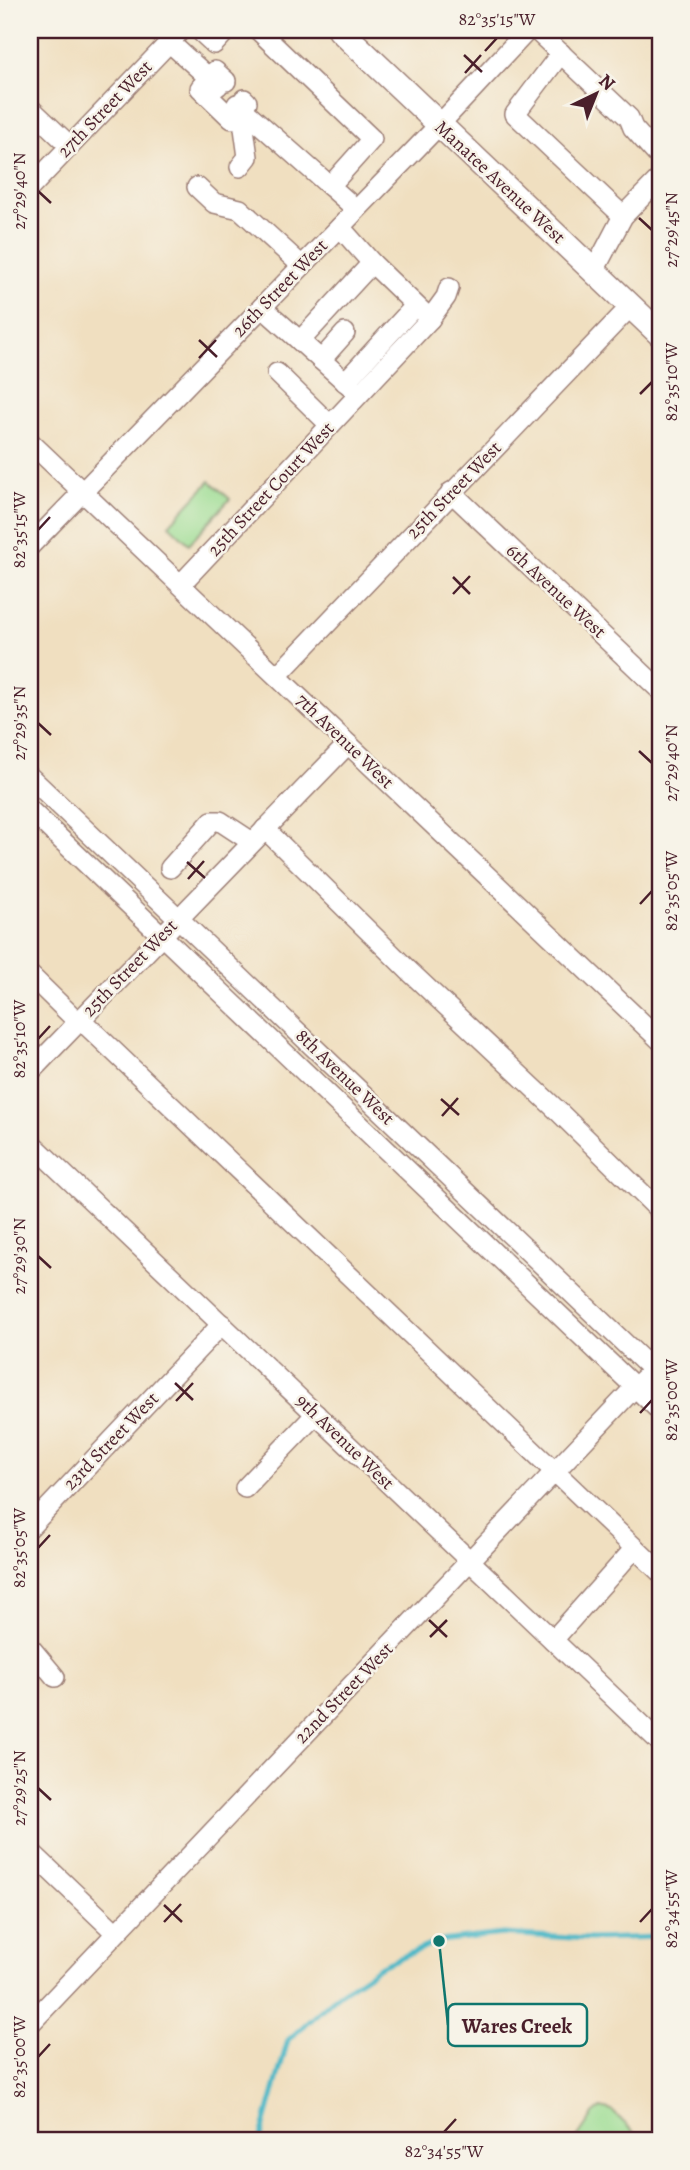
<svg xmlns="http://www.w3.org/2000/svg" width="690" height="2170" viewBox="0 0 690 2170" font-family="Alegreya,serif">
<rect width="100%" height="100%" fill="#f7f3e8"/>
<filter id="ink" filterUnits="userSpaceOnUse"><feTurbulence type="fractalNoise" baseFrequency=".0143" numOctaves="2"/><feDisplacementMap in="SourceGraphic" scale="14" xChannelSelector="R" yChannelSelector="G"/><feConvolveMatrix kernelMatrix="1 2 1 2 8 2 1 2 1" color-interpolation-filters="sRGB"/></filter>
<filter id="wash" filterUnits="userSpaceOnUse"><feTurbulence type="fractalNoise" baseFrequency=".00686" numOctaves="4" result="noise"/><feDisplacementMap in="SourceGraphic" scale="28" xChannelSelector="R" yChannelSelector="G"/><feGaussianBlur stdDeviation="1.57" result="paint"/><feColorMatrix in="noise" values="0 0 0 0 0 0 0 0 0 0 0 0 0 0 0 0 0 1.4 0 .05"/><feComposite in="paint" operator="in"/></filter>
<g filter="url(#wash)">
<rect width="100%" height="100%" fill="#f0dfc0"/>
<g fill="#9cdd93" stroke="#737e5f" stroke-width="2">
<polygon points="210,481 230,499 189,544 169,525"/>
<polygon points="601,2108 612,2111 642,2140 576,2140 593,2115"/>
</g>
<g fill="none" stroke-linecap="round" stroke-linejoin="round">
<polyline stroke="#4bb8c7" stroke-width="5" points="260,2140 288,2040 339,1994 381,1966 439,1941 503,1934 590,1939 660,1937"/>
</g>
</g>
<g filter="url(#ink)">
<g fill="none" stroke-linecap="round" stroke-linejoin="round">
<g stroke="#9d7f76" stroke-width="22">
<g id="minor">
<polyline points="199,30 214,44 227,30"/>
<polyline points="258,30 372,139 330,186 356,209"/>
<polyline points="536,30 629,118 633,128 660,158"/>
<polyline points="169,42 218,86"/>
<polyline points="561,53 515,114 623,216"/>
<polyline points="226,81 215,71 200,88 232,119 247,102 244,99"/>
<polyline points="237,104 330,186"/>
<polyline points="30,108 70,146"/>
<polyline points="240,167 248,157 244,128 251,117"/>
<polyline points="197,187 214,203 240,209 302,266"/>
<polyline points="30,188 181,30"/>
<polyline points="340,227 372,263 430,319"/>
<polyline points="594,271 623,216 660,178"/>
<polyline points="262,307 359,394"/>
<polyline points="300,341 372,263"/>
<polyline points="321,360 345,333"/>
<polyline points="277,373 330,425"/>
<polyline points="345,382 415,306"/>
<polyline points="30,442 660,1040"/>
<polyline points="451,492 660,690"/>
<polyline points="30,546 440,124 528,30"/>
<polyline points="181,584 430,319 446,297 449,288"/>
<polyline points="277,676 631,306"/>
<polyline points="30,777 660,1377"/>
<polyline points="30,810 660,1411"/>
<polyline points="265,829 408,970 559,1112 660,1211"/>
<polyline points="170,868 212,821 220,821 252,842"/>
<polyline points="30,975 78,1022"/>
<polyline points="80,1019 660,1572"/>
<polyline points="30,1072 348,744"/>
<polyline points="30,1142 660,1742"/>
<polyline points="245,1488 316,1414"/>
<polyline points="30,1527 222,1324"/>
<polyline points="553,1640 635,1548"/>
<polyline points="30,1647 55,1677"/>
<polyline points="30,1851 116,1933"/>
<polyline points="30,2024 635,1387 660,1364"/>
</g>
</g>
<g stroke="#9d7f76" stroke-width="27">
<polyline id="major" points="340,30 660,334"/>
</g>
<use href="#minor" stroke="#fff" stroke-width="19"/>
<use href="#major" stroke="#fff" stroke-width="24"/>
</g>
</g>
<path fill="none" stroke="#4a1f2b" stroke-width="2.5" d="M485,51L497,38M464,55L482,72M465,73L481,55M38,191L51,203M639,218L652,230M199,340L217,357M199,358L216,340M640,394L652,382M38,530L50,517M453,577L470,594M453,594L470,576M38,723L51,735M639,751L652,763M187,862L205,878M188,879L204,861M640,904L652,891M38,1039L50,1026M441,1099L459,1115M442,1116L458,1098M38,1256L51,1268M175,1383L193,1400M176,1401L193,1383M640,1413L652,1400M38,1548L50,1535M429,1620L447,1637M430,1637L447,1620M38,1788L51,1800M164,1905L182,1922M164,1922L181,1904M640,1922L652,1909M38,2057L50,2044M444,2132L456,2119"/>
<g text-anchor="middle" dominant-baseline="central" stroke-width="5" stroke-linejoin="round" paint-order="stroke">
<g font-size="19" fill="#4a1f2b" stroke="#f7f3e8">
<text transform="translate(105 109) rotate(-46)">27th Street West</text>
<text transform="translate(500 182) rotate(43)">Manatee Avenue West</text>
<text transform="translate(280 288) rotate(-46)">26th Street West</text>
<text transform="translate(271 489) rotate(-47)">25th Street Court West</text>
<text transform="translate(454 490) rotate(-46)">25th Street West</text>
<text transform="translate(556 591) rotate(43)">6th Avenue West</text>
<text transform="translate(345 741) rotate(44)">7th Avenue West</text>
<text transform="translate(130 968) rotate(-46)">25th Street West</text>
<text transform="translate(345 1077) rotate(44)">8th Avenue West</text>
<text transform="translate(111 1441) rotate(-46)">23rd Street West</text>
<text transform="translate(345 1442) rotate(44)">9th Avenue West</text>
<text transform="translate(344 1693) rotate(-46)">22nd Street West</text>
</g>
</g>
<path fill="none" stroke="#0f766e" stroke-width="2.5" d="M439 1941L448 2025"/>
<circle fill="#0f766e" stroke="#f7f3e8" stroke-width="2.5" cx="439" cy="1941" r="7"/>
<rect fill="#f7f3e8" stroke="#0f766e" stroke-width="2.5" x="448" y="2004" width="139" height="42" rx="7"/>
<g font-size="21" text-anchor="middle" font-weight="bold" fill="#4a1f2b">
<text x="517" y="2033">Wares Creek</text>
</g>
<rect width="690" height="2170" fill="none" stroke="#f7f3e8" stroke-width="77"/>
<g transform="translate(596 94) rotate(43)" stroke="#f7f3e8" stroke-width="5" paint-order="stroke">
<path d="M0-5L12 26L0 18L-12 26Z" fill="#4a1f2b"/>
<text y="-10" font-size="19" font-weight="bold" text-anchor="middle" fill="#4a1f2b">N</text>
</g>
<rect x="38" y="38" width="614" height="2094" fill="none" stroke="#4a1f2b" stroke-width="2.5"/>
<g font-size="18" text-anchor="middle" fill="#4a1f2b">
<text x="497" y="25">82°35'15"W</text>
<text transform="translate(19 191) rotate(-90)" y="6">27°29'40"N</text>
<text transform="translate(671 230) rotate(-90)" y="6">27°29'45"N</text>
<text transform="translate(671 382) rotate(-90)" y="6">82°35'10"W</text>
<text transform="translate(19 530) rotate(-90)" y="6">82°35'15"W</text>
<text transform="translate(19 723) rotate(-90)" y="6">27°29'35"N</text>
<text transform="translate(671 763) rotate(-90)" y="6">27°29'40"N</text>
<text transform="translate(671 891) rotate(-90)" y="6">82°35'05"W</text>
<text transform="translate(19 1039) rotate(-90)" y="6">82°35'10"W</text>
<text transform="translate(19 1256) rotate(-90)" y="6">27°29'30"N</text>
<text transform="translate(671 1400) rotate(-90)" y="6">82°35'00"W</text>
<text transform="translate(19 1548) rotate(-90)" y="6">82°35'05"W</text>
<text transform="translate(19 1788) rotate(-90)" y="6">27°29'25"N</text>
<text transform="translate(671 1909) rotate(-90)" y="6">82°34'55"W</text>
<text transform="translate(19 2057) rotate(-90)" y="6">82°35'00"W</text>
<text x="444" y="2157">82°34'55"W</text>
</g>
</svg>
